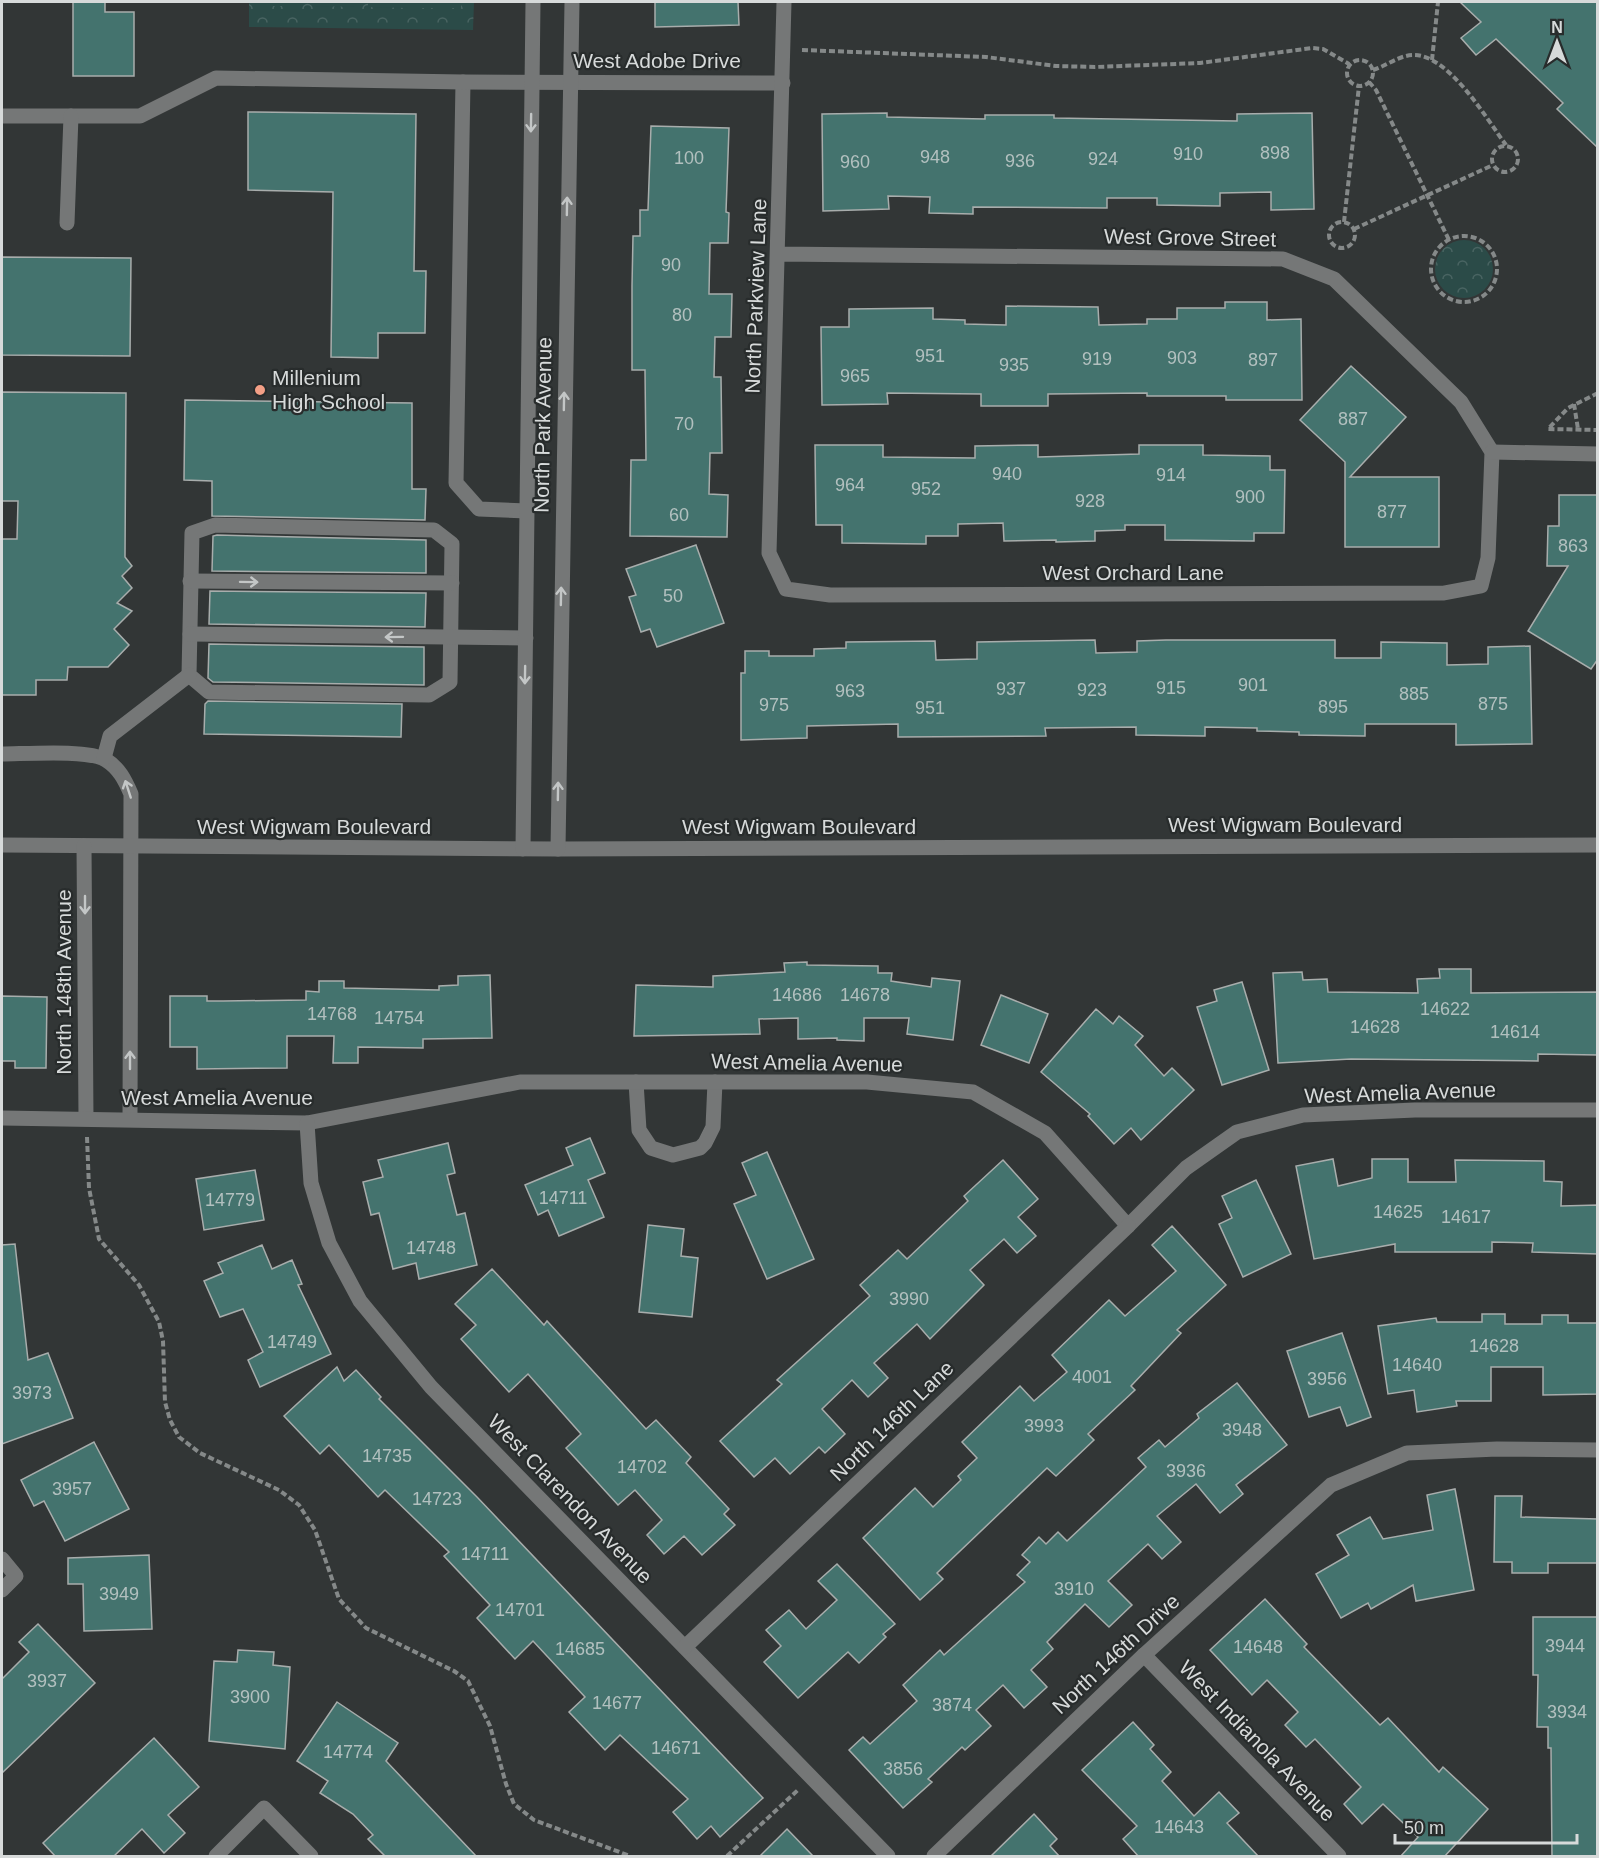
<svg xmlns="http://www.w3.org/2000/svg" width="1599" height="1858" font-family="Arial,sans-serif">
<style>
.park{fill:url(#park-crowns)}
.pitch{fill:#2b4b48}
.building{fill:#44736e;stroke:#a8adac;stroke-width:1.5}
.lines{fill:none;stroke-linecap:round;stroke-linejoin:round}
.path{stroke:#858989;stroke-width:4;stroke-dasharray:6 3;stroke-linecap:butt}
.minor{stroke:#757777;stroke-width:15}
.oneway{stroke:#c3c6c6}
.poi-dot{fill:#f39f86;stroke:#282c2c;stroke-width:2}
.labels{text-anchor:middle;stroke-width:4.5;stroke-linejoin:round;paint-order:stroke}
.number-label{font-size:18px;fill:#b2c0bf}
.street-label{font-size:21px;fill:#d7dada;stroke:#282c2c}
.poi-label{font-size:21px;fill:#d7dada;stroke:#282c2c;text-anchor:start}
</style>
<defs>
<pattern id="park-crowns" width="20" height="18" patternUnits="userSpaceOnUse" patternTransform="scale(1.5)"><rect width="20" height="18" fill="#2b4b48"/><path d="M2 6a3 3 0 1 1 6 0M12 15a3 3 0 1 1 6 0" fill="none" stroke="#496462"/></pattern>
</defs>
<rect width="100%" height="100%" fill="#323636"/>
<!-- park -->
<g class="park">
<polygon points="249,2 474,2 473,30 249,27"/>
<circle cx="1464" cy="269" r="29"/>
</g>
<!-- pitch -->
<g class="pitch">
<rect x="262" y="2" width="40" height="4"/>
<polygon points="315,2 355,2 355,7 315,6"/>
<polygon points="368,2 408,2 408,8 368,7"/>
<rect x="421" y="2" width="40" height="6"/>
</g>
<!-- building -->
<g class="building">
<polygon points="73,2 105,2 105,12 134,12 134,76 73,76"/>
<polygon points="655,2 738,2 739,25 655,27"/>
<polygon points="1460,2 1598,2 1598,148 1557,109 1563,103 1496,39 1476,55 1461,38 1481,22"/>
<polygon points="248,112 416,114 414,271 426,271 425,333 378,333 378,358 331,357 333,192 248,190"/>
<polygon points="887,113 887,117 985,119 985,115 1054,115 1054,118 1237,121 1237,114 1312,113 1314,209 1271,210 1271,192 1220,193 1220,206 1157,205 1157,198 1107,198 1107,208 973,207 973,214 929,213 930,197 888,196 889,209 823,211 822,114"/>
<polygon points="651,126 729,128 726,212 729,213 728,243 710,243 709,294 732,294 731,337 715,337 714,377 721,377 722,453 710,453 709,494 728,495 727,537 630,536 631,460 646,460 645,370 632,370 632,286 633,236 640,236 640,210 648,210"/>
<polygon points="2,257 131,258 130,356 2,355"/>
<polygon points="1225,302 1267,302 1267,320 1301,319 1302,400 1226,400 1226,396 1147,396 1147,393 1048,394 1048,406 981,406 981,394 887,393 888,404 822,405 821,327 849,327 849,309 933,308 933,319 965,320 965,324 1006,325 1006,306 1098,307 1099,325 1147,324 1147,319 1177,319 1177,308 1225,308"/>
<polygon points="1351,366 1406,417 1350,477 1439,477 1439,547 1345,547 1345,462 1300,420"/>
<polygon points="2,392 126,393 125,557 132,566 122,576 132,588 117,603 132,611 114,629 129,645 108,667 68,667 67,680 36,680 36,695 2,695 2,539 17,539 18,501 2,501"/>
<polygon points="185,400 412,403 412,489 426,489 425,520 212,516 212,481 184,480"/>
<polygon points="815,445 883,445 883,457 975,458 975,446 1038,445 1038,457 1139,454 1139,445 1203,445 1203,455 1270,456 1270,470 1285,470 1284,533 1254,533 1254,541 1165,540 1165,525 1125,525 1125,530 1095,531 1095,541 1056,542 1056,540 1004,541 1003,523 958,524 958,536 926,536 926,544 842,543 842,525 816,525"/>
<polygon points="1559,495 1598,495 1598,659 1591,669 1528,631 1568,566 1547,566 1548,526 1559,526"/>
<polygon points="217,535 426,540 426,573 212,571 213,536"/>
<polygon points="696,545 724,623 657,647 650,629 641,632 629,597 636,595 626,569"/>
<polygon points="210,591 426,593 425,627 209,624"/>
<polygon points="1095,640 1096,653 1137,652 1137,641 1166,640 1335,640 1335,658 1381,658 1381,642 1447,643 1447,665 1488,664 1488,647 1530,646 1532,744 1456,745 1456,724 1365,724 1365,736 1299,735 1299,732 1257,731 1257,728 1205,727 1205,736 1136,735 1136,727 1045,728 1046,736 898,737 898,724 807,726 807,738 741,740 741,673 745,673 745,651 769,651 769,656 814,656 814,649 846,648 846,642 935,641 936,660 977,659 977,642"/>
<polygon points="209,644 424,647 424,685 213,682 208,678"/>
<polygon points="208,701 402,704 401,737 204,734 205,704"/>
<polygon points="807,962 807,965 878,966 878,973 892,973 891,981 931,987 932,978 960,981 953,1040 907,1034 909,1018 864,1018 864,1041 837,1040 837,1038 798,1039 798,1018 759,1019 760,1034 634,1036 636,985 713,987 713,976 785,972 784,963"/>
<polygon points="1439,969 1471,969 1471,993 1598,992 1598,1055 1538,1054 1538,1061 1351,1059 1278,1063 1273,973 1302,972 1303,980 1327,979 1328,992 1418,993 1417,979 1440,978"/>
<polygon points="490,975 492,1038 423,1039 423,1048 358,1047 358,1063 333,1063 334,1036 287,1036 287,1068 197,1069 197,1047 170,1047 170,996 207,996 207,1001 223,1001 306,1000 306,991 319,992 319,981 344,981 344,988 439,990 439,986 458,985 458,976"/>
<polygon points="1242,982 1269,1070 1222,1085 1197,1007 1217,1001 1214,990"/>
<polygon points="1001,995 1048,1014 1029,1063 981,1045"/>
<polygon points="2,996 47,997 46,1068 15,1068 15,1061 2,1061"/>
<polygon points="1096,1009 1113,1024 1119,1016 1143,1036 1135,1045 1164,1076 1172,1068 1194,1090 1141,1140 1131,1128 1114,1144 1088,1116 1090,1114 1041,1072"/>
<polygon points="590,1138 605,1173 588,1180 604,1217 559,1236 548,1210 538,1215 525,1185 573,1165 566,1148"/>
<polygon points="448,1143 455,1173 447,1175 457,1215 465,1213 477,1265 419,1279 416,1263 393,1269 379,1213 371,1215 363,1182 383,1177 378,1160"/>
<polygon points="767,1152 814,1259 767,1279 734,1204 756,1195 742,1163"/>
<polygon points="1333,1159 1338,1186 1372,1178 1372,1159 1408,1159 1408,1182 1456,1182 1455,1160 1544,1161 1544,1181 1562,1182 1561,1206 1598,1205 1598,1254 1532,1252 1533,1243 1492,1242 1492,1252 1395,1252 1395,1244 1314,1259 1296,1166"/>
<polygon points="1003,1160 1038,1199 1018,1217 1036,1236 1017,1253 1004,1239 970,1270 984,1285 930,1339 917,1324 874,1363 888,1378 868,1397 852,1380 822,1409 845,1434 825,1453 819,1447 790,1474 775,1458 754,1477 720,1441 782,1384 777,1380 870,1296 860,1285 898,1250 907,1259 968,1201 964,1196"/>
<polygon points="255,1170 264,1220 204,1230 196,1179"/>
<polygon points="1256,1180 1291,1254 1243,1277 1219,1224 1232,1218 1222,1196"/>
<polygon points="648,1225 684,1229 681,1256 698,1258 692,1317 639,1312"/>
<polygon points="1172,1226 1226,1285 1177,1330 1181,1333 1131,1386 1135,1390 1088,1434 1094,1440 1056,1476 1047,1468 937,1573 943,1579 920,1600 863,1538 915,1488 933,1507 961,1480 958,1476 977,1458 962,1442 1020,1386 1034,1401 1067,1372 1052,1355 1109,1300 1125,1316 1176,1271 1152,1245"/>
<polygon points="15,1244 28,1360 48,1353 73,1418 2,1444 2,1245"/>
<polygon points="262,1245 272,1269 292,1260 302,1284 298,1285 331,1354 260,1387 248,1360 263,1352 243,1309 220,1317 204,1281 223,1273 218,1263"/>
<polygon points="492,1269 544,1325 547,1321 646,1429 656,1420 691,1457 686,1463 729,1509 724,1514 735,1525 702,1555 684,1536 664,1554 647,1535 662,1520 635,1490 618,1505 566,1448 581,1434 528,1374 509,1392 461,1339 476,1325 455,1304"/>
<polygon points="1482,1314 1505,1314 1505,1324 1542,1324 1542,1315 1568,1315 1568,1323 1598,1323 1598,1394 1543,1395 1543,1367 1491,1367 1491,1401 1456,1401 1457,1406 1417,1412 1414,1390 1388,1394 1378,1326 1436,1318 1437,1322 1482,1322"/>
<polygon points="1342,1333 1371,1417 1347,1426 1340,1407 1309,1417 1287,1351"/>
<polygon points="337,1367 344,1381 356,1370 381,1397 379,1399 477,1497 763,1798 720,1837 711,1826 697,1839 673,1812 688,1799 620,1735 605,1750 569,1712 585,1697 533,1641 515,1659 477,1618 490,1605 444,1556 449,1552 385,1490 378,1497 329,1445 320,1454 284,1416"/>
<polygon points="1237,1383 1287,1445 1236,1485 1243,1494 1220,1513 1196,1484 1157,1516 1181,1542 1162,1559 1148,1544 1108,1581 1132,1605 1109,1627 1085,1604 1047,1642 1053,1649 1031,1670 1047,1687 1024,1708 1003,1685 976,1710 991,1726 965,1750 962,1747 928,1779 932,1782 903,1808 849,1750 863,1737 870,1744 917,1701 903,1685 940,1650 944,1655 1025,1582 1017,1575 1030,1562 1022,1555 1039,1537 1046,1544 1058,1532 1067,1541 1146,1467 1138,1458 1159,1440 1165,1447 1199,1418 1197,1414"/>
<polygon points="94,1442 129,1509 65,1541 44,1501 34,1506 21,1480"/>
<polygon points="1455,1489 1474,1590 1416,1601 1413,1585 1371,1609 1368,1603 1341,1618 1316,1574 1349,1555 1337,1535 1370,1517 1383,1539 1433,1530 1427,1495"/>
<polygon points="1495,1496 1522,1496 1521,1517 1598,1519 1598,1563 1548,1563 1548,1573 1512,1573 1512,1562 1494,1562"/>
<polygon points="149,1555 152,1629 84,1631 83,1584 68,1584 68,1558"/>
<polygon points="837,1564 895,1624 883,1634 886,1637 859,1663 848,1652 798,1698 764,1662 781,1646 766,1630 789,1610 806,1629 837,1600 818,1581"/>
<polygon points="1265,1599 1307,1644 1304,1647 1380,1725 1388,1718 1439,1772 1443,1767 1488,1809 1444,1857 1400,1857 1418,1837 1383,1804 1362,1824 1344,1804 1361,1787 1315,1739 1306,1747 1285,1725 1298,1712 1267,1680 1252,1695 1210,1650"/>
<polygon points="1533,1617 1598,1617 1598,1857 1552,1857 1551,1748 1548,1748 1548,1727 1537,1727 1538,1675 1533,1675"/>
<polygon points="38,1624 95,1683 2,1773 2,1679 29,1652 19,1642"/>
<polygon points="238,1650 274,1652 273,1665 290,1667 285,1749 209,1741 214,1661 237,1662"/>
<polygon points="337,1702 398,1743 386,1761 477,1857 386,1857 368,1839 373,1835 353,1814 320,1793 328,1781 297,1761"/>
<polygon points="1133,1722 1154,1745 1150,1749 1171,1772 1162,1781 1194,1816 1219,1792 1239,1813 1227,1823 1259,1857 1139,1857 1123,1839 1137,1826 1082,1770"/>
<polygon points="154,1738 199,1787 168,1815 185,1833 164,1853 142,1829 113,1857 56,1857 43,1843"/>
<polygon points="1034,1814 1057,1839 1050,1846 1060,1857 990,1857"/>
<polygon points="787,1829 814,1857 759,1857"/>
</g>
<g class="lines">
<!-- path -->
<g class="path">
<polyline points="802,50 986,57 1056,66 1095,67 1200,63 1312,48 1323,49 1349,64"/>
<circle cx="1360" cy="73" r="13"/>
<polyline points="1432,60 1438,2"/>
<path d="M 1373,70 C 1386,66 1398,56 1412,55 C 1448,53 1486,118 1506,145"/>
<polyline points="1369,82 1376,90 1449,240"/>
<circle cx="1505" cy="159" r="13"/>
<polyline points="1344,222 1359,86"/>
<circle cx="1342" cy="235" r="13"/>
<polyline points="1354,229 1493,165"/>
<circle cx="1464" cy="269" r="33"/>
<polyline points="1598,393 1568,408 1548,429 1598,430"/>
<polyline points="1574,404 1578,429"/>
<polyline points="87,1137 89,1188 99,1239 139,1285 159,1322 163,1341 165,1402 170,1420 179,1437 200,1453 279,1490 299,1505 315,1530 339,1599 366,1628 454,1671 468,1681 490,1726 506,1784 514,1804 534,1820 630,1856"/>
<polyline points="727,1856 799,1789"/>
</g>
<!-- minor -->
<g class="minor">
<polyline points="463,82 456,483 479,509 527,511"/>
<polyline points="2,116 140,116 216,78 463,82 783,83"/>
<polyline points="67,223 71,116"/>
<polyline points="778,254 1283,259 1334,279 1461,402 1492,452 1488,558 1481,586 1444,593 830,595 786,589 769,553 784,2"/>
<polyline points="1492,452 1598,454"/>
<polygon points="215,525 434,530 452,544 450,682 429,695 209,692 189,675 192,533"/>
<polyline points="190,581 452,583"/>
<polyline points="190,634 526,638"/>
<path d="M 2,754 C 24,754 88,749 106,760 C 119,768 125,780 131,794 L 130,1118"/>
<polyline points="104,758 110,736 189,675"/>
<polyline points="2,845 558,849 1598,845"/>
<polyline points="84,846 86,1118"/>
<polyline points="523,849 533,2"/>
<polyline points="558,849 572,2"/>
<polyline points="636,1082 639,1130 651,1148 673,1155 700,1148 705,1143 713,1127 715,1082"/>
<polyline points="2,1118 307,1123 520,1082 867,1082 973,1092 1045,1133 1128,1226 1186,1168 1237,1132 1303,1115 1415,1110 1598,1110"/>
<polyline points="307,1123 311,1183 329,1243 360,1301 431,1387 888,1856"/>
<polyline points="2,1559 16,1576 2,1590"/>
<polyline points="685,1647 1128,1226"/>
<polyline points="1144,1655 1339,1856"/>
<polyline points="216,1856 264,1808 311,1856"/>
<polyline points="934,1856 1144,1655 1331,1485 1407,1453 1497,1449 1598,1450"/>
</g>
</g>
<!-- one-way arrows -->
<defs><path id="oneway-shaft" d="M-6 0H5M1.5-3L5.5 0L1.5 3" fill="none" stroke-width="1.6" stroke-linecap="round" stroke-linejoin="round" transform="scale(1.5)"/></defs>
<g class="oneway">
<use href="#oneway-shaft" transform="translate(531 123) rotate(91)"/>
<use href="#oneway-shaft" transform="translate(567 206) rotate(-89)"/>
<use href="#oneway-shaft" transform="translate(564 401) rotate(-89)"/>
<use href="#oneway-shaft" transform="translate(249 582) rotate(1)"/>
<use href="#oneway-shaft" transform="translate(561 596) rotate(-89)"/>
<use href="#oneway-shaft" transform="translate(394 637) rotate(179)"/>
<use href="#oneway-shaft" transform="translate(525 675) rotate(91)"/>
<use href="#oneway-shaft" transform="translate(128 789) rotate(-108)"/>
<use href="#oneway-shaft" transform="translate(558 791) rotate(-89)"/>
<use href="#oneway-shaft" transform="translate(85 905) rotate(90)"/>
<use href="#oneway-shaft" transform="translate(130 1060) rotate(-90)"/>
</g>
<!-- markers -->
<circle class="poi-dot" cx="260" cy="390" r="6"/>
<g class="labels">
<!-- number labels -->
<g class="number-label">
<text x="1275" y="159">898</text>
<text x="1188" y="160">910</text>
<text x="935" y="163">948</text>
<text x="689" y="164">100</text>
<text x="1103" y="165">924</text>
<text x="1020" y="167">936</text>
<text x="855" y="168">960</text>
<text x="671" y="271">90</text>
<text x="682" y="321">80</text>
<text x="930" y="362">951</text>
<text x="1182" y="364">903</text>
<text x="1097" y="365">919</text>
<text x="1263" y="366">897</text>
<text x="1014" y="371">935</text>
<text x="855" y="382">965</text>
<text x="1353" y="425">887</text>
<text x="684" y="430">70</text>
<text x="1007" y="480">940</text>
<text x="1171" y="481">914</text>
<text x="850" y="491">964</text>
<text x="926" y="495">952</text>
<text x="1250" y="503">900</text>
<text x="1090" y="507">928</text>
<text x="1392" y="518">877</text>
<text x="679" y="521">60</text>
<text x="1573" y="552">863</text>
<text x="673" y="602">50</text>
<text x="1253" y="691">901</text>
<text x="1171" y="694">915</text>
<text x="1011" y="695">937</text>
<text x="1092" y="696">923</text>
<text x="850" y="697">963</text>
<text x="1414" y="700">885</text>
<text x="1493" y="710">875</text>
<text x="774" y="711">975</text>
<text x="1333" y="713">895</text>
<text x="930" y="714">951</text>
<text x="797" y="1001">14686</text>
<text x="865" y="1001">14678</text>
<text x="1445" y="1015">14622</text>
<text x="332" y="1020">14768</text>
<text x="399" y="1024">14754</text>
<text x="1375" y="1033">14628</text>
<text x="1515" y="1038">14614</text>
<text x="563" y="1204">14711</text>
<text x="230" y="1206">14779</text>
<text x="1398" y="1218">14625</text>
<text x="1466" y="1223">14617</text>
<text x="431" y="1254">14748</text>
<text x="909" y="1305">3990</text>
<text x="292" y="1348">14749</text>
<text x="1494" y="1352">14628</text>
<text x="1417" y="1371">14640</text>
<text x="1092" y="1383">4001</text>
<text x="1327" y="1385">3956</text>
<text x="32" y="1399">3973</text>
<text x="1044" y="1432">3993</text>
<text x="1242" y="1436">3948</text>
<text x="387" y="1462">14735</text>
<text x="642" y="1473">14702</text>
<text x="1186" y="1477">3936</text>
<text x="72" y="1495">3957</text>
<text x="437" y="1505">14723</text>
<text x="485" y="1560">14711</text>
<text x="1074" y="1595">3910</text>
<text x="119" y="1600">3949</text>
<text x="520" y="1616">14701</text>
<text x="1565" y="1652">3944</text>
<text x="1258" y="1653">14648</text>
<text x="580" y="1655">14685</text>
<text x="47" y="1687">3937</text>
<text x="250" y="1703">3900</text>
<text x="617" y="1709">14677</text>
<text x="952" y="1711">3874</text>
<text x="1567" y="1718">3934</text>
<text x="676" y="1754">14671</text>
<text x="348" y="1758">14774</text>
<text x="903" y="1775">3856</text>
<text x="1179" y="1833">14643</text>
</g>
<!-- street labels -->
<g class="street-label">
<text x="657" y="68">West Adobe Drive</text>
<text transform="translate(1190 238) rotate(1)" y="7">West Grove Street</text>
<text transform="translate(756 296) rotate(-88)" y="7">North Parkview Lane</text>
<text transform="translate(543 425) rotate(-89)" y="7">North Park Avenue</text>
<text x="1133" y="580">West Orchard Lane</text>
<text x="1285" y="832">West Wigwam Boulevard</text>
<text x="314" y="834">West Wigwam Boulevard</text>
<text x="799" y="834">West Wigwam Boulevard</text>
<text transform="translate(64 982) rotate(-90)" y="7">North 148th Avenue</text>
<text transform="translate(807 1063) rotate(1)" y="7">West Amelia Avenue</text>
<text transform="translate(1400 1093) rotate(-2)" y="7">West Amelia Avenue</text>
<text x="217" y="1105">West Amelia Avenue</text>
<text transform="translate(892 1421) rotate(-44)" y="7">North 146th Lane</text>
<text transform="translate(570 1499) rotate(46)" y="7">West Clarendon Avenue</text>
<text transform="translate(1116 1654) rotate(-43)" y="7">North 146th Drive</text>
<text transform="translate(1257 1741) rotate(46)" y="7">West Indianola Avenue</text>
</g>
<!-- poi labels -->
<g class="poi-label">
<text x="272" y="385">Millenium<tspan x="272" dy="24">High School</tspan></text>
</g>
</g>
<!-- border -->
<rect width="1599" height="1858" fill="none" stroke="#d7dada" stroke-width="6"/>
<!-- north arrow -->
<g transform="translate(1557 42)" stroke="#282c2c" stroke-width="4.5" paint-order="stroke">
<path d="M0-4.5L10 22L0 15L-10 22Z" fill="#d7dada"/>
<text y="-9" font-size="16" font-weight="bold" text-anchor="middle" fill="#d7dada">N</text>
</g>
<!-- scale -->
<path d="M1395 1834v9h182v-9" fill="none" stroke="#d7dada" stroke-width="3"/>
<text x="1404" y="1834" font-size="18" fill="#d7dada" stroke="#282c2c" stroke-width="4.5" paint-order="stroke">50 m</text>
</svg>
